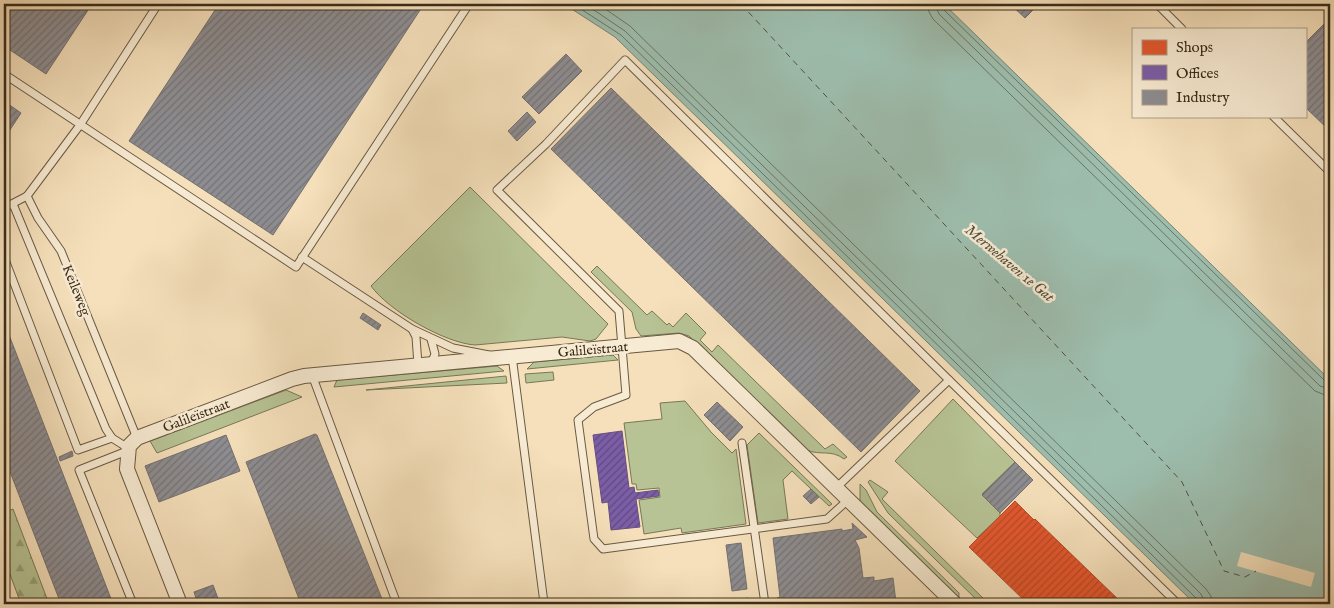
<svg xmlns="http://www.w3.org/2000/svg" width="1334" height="608" font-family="'IM FELL English',serif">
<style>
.grass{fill:#b7c394;stroke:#787857}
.forest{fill:url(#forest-firs);stroke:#787857}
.water{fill:#9dbdad;stroke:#758372}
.pier{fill:#f5e0bb}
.shops{fill:url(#shops-hatch);stroke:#b14a28}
.offices{fill:url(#offices-hatch);stroke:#684f7d}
.industry{fill:url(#industry-hatch);stroke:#74706e}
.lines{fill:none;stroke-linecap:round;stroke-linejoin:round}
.shore{stroke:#6c7464;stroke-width:1}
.ferry{stroke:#53503f;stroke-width:1;stroke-dasharray:6 5;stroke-linecap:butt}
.service-casing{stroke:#695942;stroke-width:9}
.minor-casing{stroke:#695942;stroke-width:16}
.service{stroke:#f8ebd3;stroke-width:7}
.minor{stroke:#f8ebd3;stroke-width:14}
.labels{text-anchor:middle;stroke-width:5;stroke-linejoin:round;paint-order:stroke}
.street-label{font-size:14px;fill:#3a2c1a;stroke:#f8ebd3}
.water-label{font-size:15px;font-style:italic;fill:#53503f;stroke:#f8ebd3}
</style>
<defs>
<pattern id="forest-firs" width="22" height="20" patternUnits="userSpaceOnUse" patternTransform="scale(1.25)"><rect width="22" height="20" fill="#b7c394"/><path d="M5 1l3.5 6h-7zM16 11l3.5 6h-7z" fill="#969f78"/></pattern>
<pattern id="shops-hatch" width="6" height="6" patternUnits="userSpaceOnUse" patternTransform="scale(1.25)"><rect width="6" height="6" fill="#e4572e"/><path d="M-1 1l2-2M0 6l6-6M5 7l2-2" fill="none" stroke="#ba4826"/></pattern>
<pattern id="offices-hatch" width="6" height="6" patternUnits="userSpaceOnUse" patternTransform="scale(1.25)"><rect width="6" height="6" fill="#7b5ea7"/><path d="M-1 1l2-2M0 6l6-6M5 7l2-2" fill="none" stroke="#604a7f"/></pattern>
<pattern id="industry-hatch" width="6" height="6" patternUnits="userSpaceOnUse" patternTransform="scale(1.25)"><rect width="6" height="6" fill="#8d8d92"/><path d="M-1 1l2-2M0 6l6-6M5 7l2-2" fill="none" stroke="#747376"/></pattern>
</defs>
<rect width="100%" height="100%" fill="#f5e0bb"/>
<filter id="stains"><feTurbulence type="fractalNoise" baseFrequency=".004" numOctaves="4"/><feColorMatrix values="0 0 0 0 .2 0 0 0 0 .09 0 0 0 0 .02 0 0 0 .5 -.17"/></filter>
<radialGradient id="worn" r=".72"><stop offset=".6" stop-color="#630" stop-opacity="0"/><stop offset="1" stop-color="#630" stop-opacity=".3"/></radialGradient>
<!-- grass -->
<g class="grass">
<path d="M 470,187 L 608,324 L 596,339 L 590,341 L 562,337 L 475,345 C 445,343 389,311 371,286 Z"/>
<path d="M 597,266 L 647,315 L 652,311 L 667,325 L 669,323 L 673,327 L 686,313 L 706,333 L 700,340 L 712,352 L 718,345 L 825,449 L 833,444 L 847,457 L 844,459 C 831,449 820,456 807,450 L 689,336 L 679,333 L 641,336 L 636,329 L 632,312 L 591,272 Z"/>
<polygon points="613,355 618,360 527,369 534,362"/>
<polygon points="497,366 504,371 334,387 337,380"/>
<polygon points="553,372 554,380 526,383 525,374"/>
<polygon points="506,376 507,383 366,390"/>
<polygon points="286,390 302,397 157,453 150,441"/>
<polygon points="953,399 1015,462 982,494 1000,513 1000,516 977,538 895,461"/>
<polygon points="685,401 711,432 732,453 736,449 746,524 682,533 681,528 644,534 639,500 660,497 659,488 637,490 636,484 632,484 624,423 662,419 660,403"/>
<polygon points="759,433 832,504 829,506 792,471 783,480 788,519 758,523 747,445"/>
<polygon points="870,480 888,492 882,499 989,604 981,604 888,513 868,482"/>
<polygon points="860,484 866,490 877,512 959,593 959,598 860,502"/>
</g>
<!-- forest -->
<polygon class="forest" points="13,509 49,604 21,604 4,558 4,513"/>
<!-- water -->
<polygon class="water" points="564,4 944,4 1330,380 1330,604 1195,604 615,37"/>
<!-- pier -->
<polygon class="pier" points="1241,552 1315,573 1311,587 1237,566"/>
<!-- shops -->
<polygon class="shops" points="1015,501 1034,520 1035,519 1123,604 1028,604 969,547"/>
<!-- offices -->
<polygon class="offices" points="622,431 629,488 634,487 635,493 658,490 659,496 636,499 640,527 611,530 608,502 602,503 593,435"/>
<!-- industry -->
<g class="industry">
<polygon points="4,4 92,4 46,74 4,46"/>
<polygon points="219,4 424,4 273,235 129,141"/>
<polygon points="1010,4 1039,4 1025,18"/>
<polygon points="1327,21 1330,24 1330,131 1305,107 1305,43"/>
<polygon points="566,54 582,71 539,114 522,97"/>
<polygon points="611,88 920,391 861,452 551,149"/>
<polygon points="4,101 21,113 4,139"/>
<polygon points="527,112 536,122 517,141 508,131"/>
<polygon points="363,313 381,325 378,330 360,318"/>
<polygon points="4,322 61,469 113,604 61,604 4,456"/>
<polygon points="717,402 743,427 730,441 704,415"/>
<polygon points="315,434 317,435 384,604 301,604 246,462"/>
<polygon points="226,435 240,471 159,502 145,466"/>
<polygon points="72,451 73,456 60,461 59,457"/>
<polygon points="1015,462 1033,480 1000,513 982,495"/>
<polygon points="811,489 819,497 811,504 803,496"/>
<polygon points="852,523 867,537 855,540 859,548 863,578 874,577 874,581 893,578 896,602 778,604 777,598 780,597 773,538 842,529 842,531 853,529"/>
<polygon points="741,543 747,589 732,591 726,545"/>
<polygon points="213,585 220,604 198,604 194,592"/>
<polygon points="748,598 749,604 732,604 732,601"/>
</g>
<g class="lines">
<!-- shore -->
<g class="shore">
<polyline points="573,4 621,35 1197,599 1198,604"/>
<polyline points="585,4 625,31 1201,594 1205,604"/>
<polyline points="598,4 630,26 1206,589 1211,596 1212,604"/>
<polyline points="927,4 929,12 933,19 1315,391 1330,397"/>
<polyline points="935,4 939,14 1320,386 1330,389"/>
<polyline points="941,4 943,9 1325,381 1330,383"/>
</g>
<!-- ferry -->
<polyline class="ferry" points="741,4 1182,482 1224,571 1245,577 1256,571"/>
<defs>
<g id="service">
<polyline points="1157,4 1182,29"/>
<polyline points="4,74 296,267 469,4"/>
<polyline points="1273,116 1330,172"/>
<polyline points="27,196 38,218 61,251 137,438"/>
<polyline points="13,204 106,429 112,438 128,448"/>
<polyline points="4,208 27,196 80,125 158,4"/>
<polyline points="4,257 78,450 112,438"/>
<polyline points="302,257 412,329"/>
<polyline points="431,339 435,354 431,364"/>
<polyline points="512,356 544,603 540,604"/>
<polyline points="418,365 416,337 412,329 453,348 489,355"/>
<polyline points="312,375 397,604"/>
<polyline points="949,380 1178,604"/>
<polyline points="742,443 765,604"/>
<polyline points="127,451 79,470 133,604"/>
<polyline points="836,488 949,380 625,60 546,144 497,190 619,311 626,395 594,407 578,420 594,539 603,549 827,519 848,500"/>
<polyline points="4,595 7,604"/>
</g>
<polyline id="minor" points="180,604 127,469 129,446 137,438 292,379 304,376 679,341 693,348 955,604"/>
</defs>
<!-- service casing -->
<use href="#service" class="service-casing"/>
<!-- minor casing -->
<use href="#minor" class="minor-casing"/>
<!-- service -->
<use href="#service" class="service"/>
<!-- minor -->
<use href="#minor" class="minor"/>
</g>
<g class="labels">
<!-- street labels -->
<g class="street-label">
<text transform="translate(77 290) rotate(68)" y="5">Keileweg</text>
<text transform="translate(593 349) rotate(-5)" y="5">Galileïstraat</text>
<text transform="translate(196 415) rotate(-21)" y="5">Galileïstraat</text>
</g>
<!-- water labels -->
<g class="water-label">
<text transform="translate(1010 263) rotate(40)" y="5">Merwehaven 1e Gat</text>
</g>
</g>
<!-- margin -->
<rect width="1334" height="608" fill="none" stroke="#f5e0bb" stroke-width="20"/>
<rect x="5" y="5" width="1324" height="598" fill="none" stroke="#3a2c1a" stroke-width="2.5"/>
<rect x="10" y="10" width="1314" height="588" fill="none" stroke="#3a2c1a"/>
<!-- legend -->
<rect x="1132" y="28" width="175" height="90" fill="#f8ebd3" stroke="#ac9f89"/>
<rect x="1142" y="40" width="25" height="15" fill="#e4572e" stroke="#ac9f89"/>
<text x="1176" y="52" font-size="15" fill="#3a2c1a">Shops</text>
<rect x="1142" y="65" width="25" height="15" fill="#7b5ea7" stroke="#ac9f89"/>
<text x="1176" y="78" font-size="15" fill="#3a2c1a">Offices</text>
<rect x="1142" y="90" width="25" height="15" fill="#8d8d92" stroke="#ac9f89"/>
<text x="1176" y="102" font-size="15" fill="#3a2c1a">Industry</text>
<rect width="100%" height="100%" filter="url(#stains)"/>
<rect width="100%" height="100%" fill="url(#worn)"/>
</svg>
